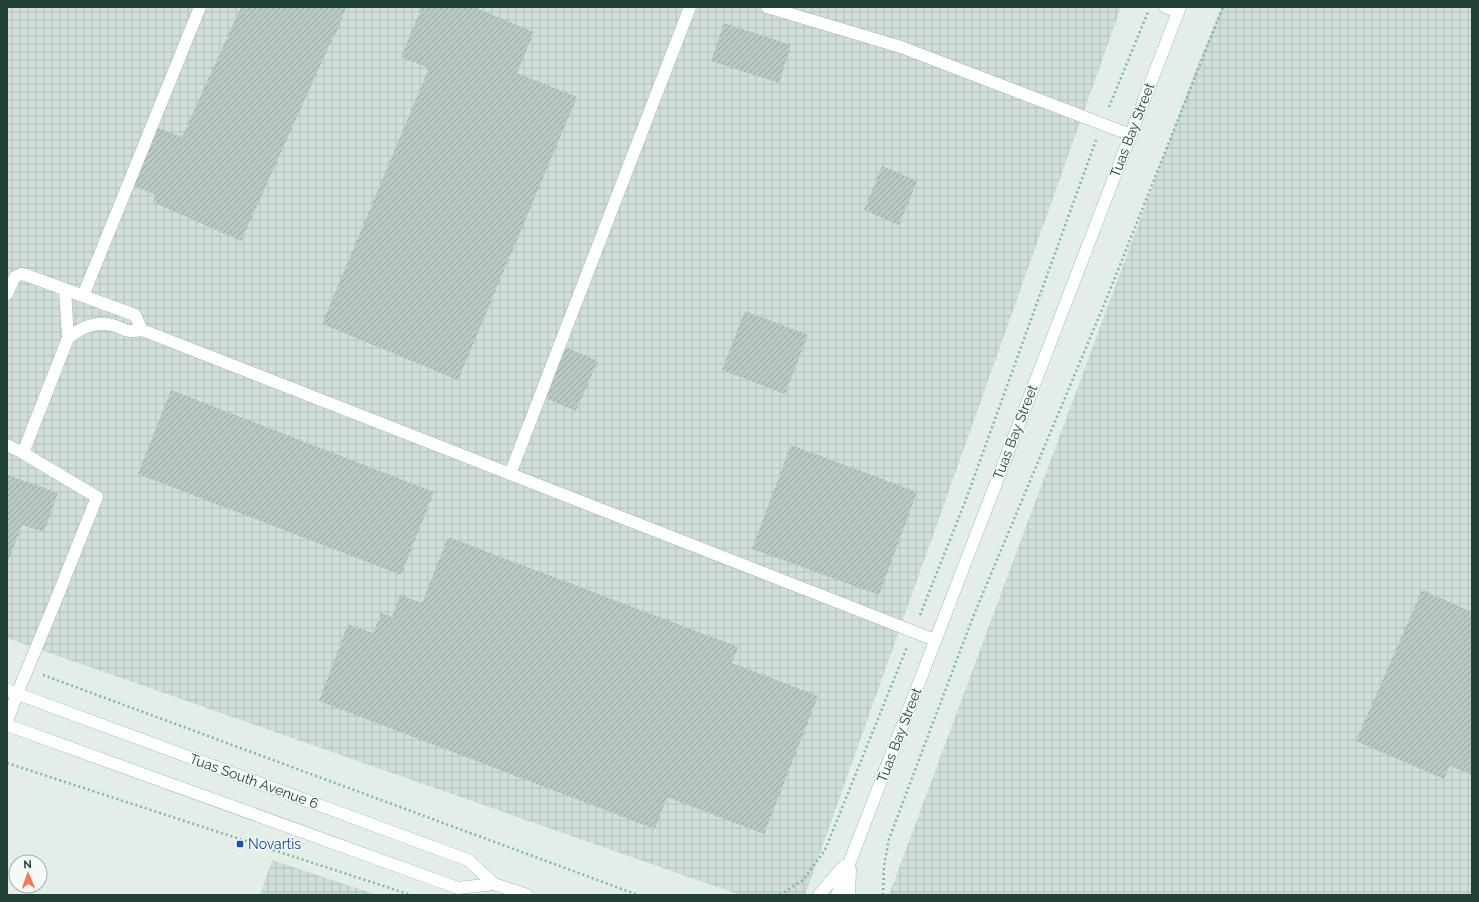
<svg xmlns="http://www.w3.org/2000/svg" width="1479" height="902" font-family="Raleway,sans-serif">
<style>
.industrial{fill:url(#industrial-grid)}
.building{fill:url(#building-hatch)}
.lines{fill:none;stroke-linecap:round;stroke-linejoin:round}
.minor-casing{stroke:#a6b7b0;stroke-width:13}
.path{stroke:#83b4a1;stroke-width:2.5;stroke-dasharray:2 3;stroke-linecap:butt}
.minor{stroke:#fff;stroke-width:12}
.transit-dot{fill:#1a4fb4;stroke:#f5faf7;stroke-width:1.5}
.labels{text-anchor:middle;stroke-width:3;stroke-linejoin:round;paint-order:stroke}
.street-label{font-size:14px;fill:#224137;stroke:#f5faf7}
.transit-label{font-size:14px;fill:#164399;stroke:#f5faf7;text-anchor:start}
</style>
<defs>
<pattern id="industrial-grid" width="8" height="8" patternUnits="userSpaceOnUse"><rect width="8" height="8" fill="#d2ded8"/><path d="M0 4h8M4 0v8" fill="none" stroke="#b4c0ba"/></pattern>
<pattern id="building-hatch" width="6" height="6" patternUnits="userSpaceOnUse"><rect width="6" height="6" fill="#b9c9c2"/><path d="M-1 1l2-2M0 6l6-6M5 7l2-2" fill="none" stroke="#96a59e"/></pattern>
</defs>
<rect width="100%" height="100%" fill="#e4eee9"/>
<!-- industrial -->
<g class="industrial">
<polygon points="7,7 1121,7 805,895 740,895 7,638"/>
<polygon points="1222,7 1472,7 1472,895 889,895 1198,64"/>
<polygon points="272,860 377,895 260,895"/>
</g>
<!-- building -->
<g class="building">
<polygon points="241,7 346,7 335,37 333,37 241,241 153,202 156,195 131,185 155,127 182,137"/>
<polygon points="422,7 474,7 534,32 517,73 577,97 458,380 322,324 429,68 401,57"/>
<polygon points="724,23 791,45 779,83 711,61"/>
<polygon points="882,166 917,181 899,225 864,210"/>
<polygon points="745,311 808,335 785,394 722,370"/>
<polygon points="562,346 598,361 576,411 541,396"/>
<polygon points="171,390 434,492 401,575 138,474"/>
<polygon points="791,445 917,492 879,595 752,549"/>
<polygon points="7,475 58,493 44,532 22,525 7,564"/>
<polygon points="448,537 738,647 732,663 818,696 764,834 667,797 655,829 319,701 348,624 373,633 381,613 392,617 400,595 422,603"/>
<polygon points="1422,590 1472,612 1472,775 1450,766 1444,779 1356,741"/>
</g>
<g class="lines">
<defs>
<g id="minor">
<polyline points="767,7 901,47 1131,135"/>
<polyline points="1165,7 1178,12"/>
<polyline points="7,294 15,277 21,274 26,275 135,315 142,330"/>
<polyline points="83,296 200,7"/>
<path d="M 68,338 C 81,328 94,321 112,325 C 126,329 125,333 142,330 L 935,640"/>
<polyline points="7,445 23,453 97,497 54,605 17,694 7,722"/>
<polyline points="23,453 68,338 65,289"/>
<polyline points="510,474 690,7"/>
<polyline points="7,690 468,860 494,884"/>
<polyline points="7,725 458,888 494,884 527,895"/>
<polyline points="819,895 844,866"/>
<polyline points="837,895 1180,7"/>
<polyline points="849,895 850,869"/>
</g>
</defs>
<!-- minor casing -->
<use href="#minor" class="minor-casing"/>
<!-- path -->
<g class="path">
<polyline points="1109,107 1148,12"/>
<polyline points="920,615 965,502 1096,140"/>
<polyline points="43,675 638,895"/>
<polyline points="7,763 411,895"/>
<polyline points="780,895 803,880 825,850 907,647"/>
<polyline points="883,895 884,866 889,839 973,617 1106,300 1223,7"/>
</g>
<!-- minor -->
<use href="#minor" class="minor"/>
</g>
<!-- markers -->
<rect class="transit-dot" x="236" y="840" width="8" height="8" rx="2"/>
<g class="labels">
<!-- street labels -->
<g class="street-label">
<text transform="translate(1132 130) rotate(-69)" y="5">Tuas Bay Street</text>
<text transform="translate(1015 432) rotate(-69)" y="5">Tuas Bay Street</text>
<text transform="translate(899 735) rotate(-69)" y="5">Tuas Bay Street</text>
<text transform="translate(254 781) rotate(20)" y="5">Tuas South Avenue 6</text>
</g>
<!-- transit labels -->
<g class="transit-label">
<text x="248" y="849">Novartis</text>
</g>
</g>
<!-- border -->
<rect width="1479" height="902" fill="none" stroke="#224137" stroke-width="16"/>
<!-- north arrow -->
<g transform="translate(28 874) rotate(358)"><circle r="19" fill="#f5faf7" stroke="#a1b0aa"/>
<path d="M0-3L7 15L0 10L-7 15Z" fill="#f97657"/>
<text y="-6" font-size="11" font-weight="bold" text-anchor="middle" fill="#224137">N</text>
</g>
</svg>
